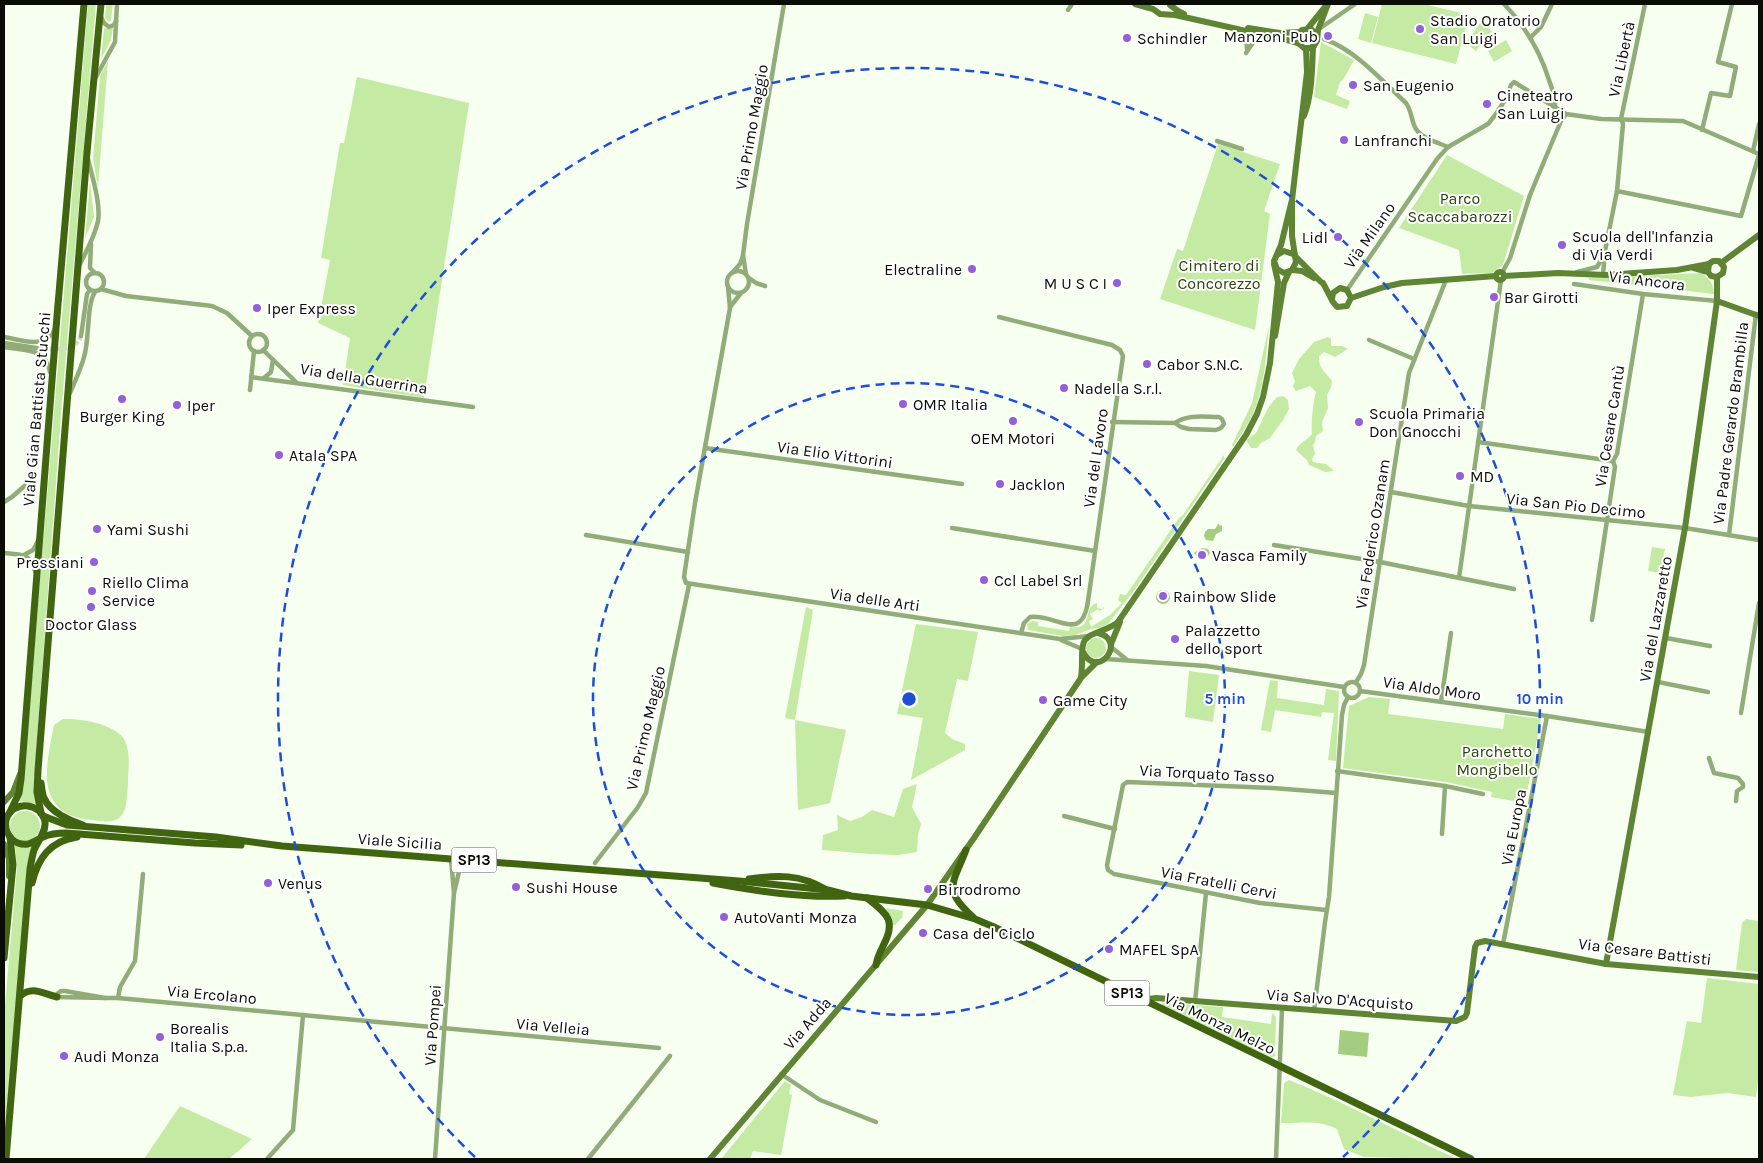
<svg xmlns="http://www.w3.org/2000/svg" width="1763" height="1163" font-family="Karla,sans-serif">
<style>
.green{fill:#c5eaa3}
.water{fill:#a5cd80}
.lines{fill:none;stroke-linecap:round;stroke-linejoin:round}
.street-tunnel{stroke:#d3dbce;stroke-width:4.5;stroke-dasharray:4.5 2;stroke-linecap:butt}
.street{stroke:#91ac79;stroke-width:4.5}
.secondary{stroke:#5e8434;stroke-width:6}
.primary{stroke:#40640f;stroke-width:7}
.ring{fill:none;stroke:#1d4ed8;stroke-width:2.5;stroke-dasharray:9 6}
.poi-dot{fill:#9360d9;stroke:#fff;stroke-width:2}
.labels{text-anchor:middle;stroke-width:4;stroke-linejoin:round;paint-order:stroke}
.shield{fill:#fff;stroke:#535651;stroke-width:1}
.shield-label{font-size:15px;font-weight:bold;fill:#090d06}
.poi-label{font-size:16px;fill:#090d06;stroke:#fff;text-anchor:start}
.street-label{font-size:16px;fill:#090d06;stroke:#fff}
.park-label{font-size:16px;fill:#2b440c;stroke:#fff}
.centre{fill:#1d4ed8;stroke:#fff;stroke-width:2.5}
.ring-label{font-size:15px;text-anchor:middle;font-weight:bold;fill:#1d4ed8;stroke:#fff;stroke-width:4;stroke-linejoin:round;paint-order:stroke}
</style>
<rect width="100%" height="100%" fill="#f7fff1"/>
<!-- green -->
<g class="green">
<polygon points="88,4 96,4 62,402 35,766 34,795 36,804 19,801 22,793 25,761"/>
<polygon points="106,4 113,4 111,20 109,22 105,18"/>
<polygon points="1382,4 1424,4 1469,15 1456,64 1372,43"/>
<polygon points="1365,13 1378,17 1371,43 1358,39"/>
<polygon points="1480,23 1492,31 1476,51 1466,43"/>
<polygon points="104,28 108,29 113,28 111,40 101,59"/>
<polygon points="1506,40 1512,51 1494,62 1488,51"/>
<polygon points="1321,42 1354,60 1343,80 1340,82 1336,95 1350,101 1347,109 1314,97"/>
<polygon points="108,61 98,187 93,159 100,76"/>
<polygon points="357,77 469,103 424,398 343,385 350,338 318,323 330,260 321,258 340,143 344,143"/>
<polygon points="1218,144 1280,164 1264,211 1270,214 1255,330 1160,299 1177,249 1183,251"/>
<polygon points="1447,155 1524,196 1503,265 1492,273 1462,274 1459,250 1399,228"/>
<polygon points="90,182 94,217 85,238"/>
<path d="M 1702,273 C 1709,279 1714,284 1714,294 L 1589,280 L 1589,278 Z"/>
<path d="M 1269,326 C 1266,356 1265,386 1253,414 C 1248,425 1240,436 1233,447 L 1232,445 L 1252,403 Z"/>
<path d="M 1328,337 L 1331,339 L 1331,346 L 1342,346 L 1348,349 L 1335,357 L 1324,352 L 1319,356 C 1318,368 1325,372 1332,381 L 1331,387 L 1327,395 L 1328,408 L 1322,422 L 1323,431 L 1316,436 L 1315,442 L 1313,445 L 1315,454 L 1312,459 L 1313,462 L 1326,464 L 1334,471 L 1325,472 L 1309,465 L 1307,460 L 1296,450 C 1298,444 1307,440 1312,434 C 1311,425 1313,401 1316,392 L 1310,386 L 1296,391 L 1293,386 L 1295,381 L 1292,373 L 1299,359 L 1314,342 Z"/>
<polygon points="1283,396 1288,400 1289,409 1283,420 1270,438 1261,443 1257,448 1251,448 1246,440 1256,433 1268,408 1277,397"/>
<path d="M 1224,455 L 1224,459 L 1133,592 L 1108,624 L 1099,628 L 1091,629 L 1075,635 L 1063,636 L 1028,630 L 1027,624 L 1032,621 L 1038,622 L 1038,626 L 1069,631 L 1070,627 C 1096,630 1081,607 1097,603 L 1097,608 L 1103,609 L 1104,606 L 1104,609 L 1099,611 L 1098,609 L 1090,614 L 1093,619 L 1089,621 L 1091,627 L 1110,615 L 1122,603 L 1118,600 L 1120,594 L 1126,595 L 1179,518 L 1183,515 Z"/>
<polygon points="1652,547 1665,549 1660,573 1648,571"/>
<polygon points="806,607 813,610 795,720 846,730 830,803 798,810 795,720 785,718"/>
<polygon points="916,624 978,632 968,681 957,679 945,733 952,739 965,744 965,750 911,780 923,718 897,714"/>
<circle cx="1096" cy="648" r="10"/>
<polygon points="1189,671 1219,675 1213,722 1185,717"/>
<polygon points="1270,680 1278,681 1277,698 1324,705 1326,689 1339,691 1336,761 1328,760 1334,713 1322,712 1321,717 1275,710 1271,732 1261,730"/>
<polygon points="1369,697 1390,699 1388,714 1503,729 1505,714 1541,719 1525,803 1491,797 1492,792 1446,782 1343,768 1349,706"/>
<path d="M 63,719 C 80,718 117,724 125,741 C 131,754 128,769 128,783 C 127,793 128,808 121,816 C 114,824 102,821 92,820 C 33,815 46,766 54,725 Z"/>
<polygon points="917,784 912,807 921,824 918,835 917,852 898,855 870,854 822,850 823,835 838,830 837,815 850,821 862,817 872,810 894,817 903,789"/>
<circle cx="25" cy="826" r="15"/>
<polygon points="15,845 24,848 32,847 27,867 4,1148 4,1017 17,868"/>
<polygon points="886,908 903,911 902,918 895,925 892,925"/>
<polygon points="1746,919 1759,921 1759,972 1736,970 1742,923"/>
<polygon points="1707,978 1759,984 1759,1074 1756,1097 1727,1093 1691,1097 1673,1095 1687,1021 1701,1023"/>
<polygon points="1162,1003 1223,1007 1222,1017 1271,1024 1272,1013 1276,1017 1275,1056 1270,1058 1161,1007"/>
<path d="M 1289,1080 C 1347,1103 1401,1134 1457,1159 L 1364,1157 L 1344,1149 L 1337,1129 C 1316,1119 1303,1124 1281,1123 L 1284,1083 Z"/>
<polygon points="785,1081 791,1085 789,1094 792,1095 781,1155 753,1151 750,1159 721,1159"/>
<polygon points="180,1106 252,1139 229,1159 144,1159"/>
</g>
<!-- water -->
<g class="water">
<polygon points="1218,524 1222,526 1222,531 1216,534 1213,541 1206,540 1204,536 1205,532 1208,529 1215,529"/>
<polygon points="1202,548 1208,549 1210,553 1206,559 1201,561 1194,553"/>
<circle cx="1163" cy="597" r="7"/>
<polygon points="1340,1030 1369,1033 1367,1057 1338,1054"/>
</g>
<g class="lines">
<!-- street-tunnel -->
<path class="street-tunnel" d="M 43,349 C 56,349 76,351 81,336"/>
<!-- street -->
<g class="street">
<path d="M 1504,4 C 1525,26 1540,51 1549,80 C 1552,89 1556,97 1555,106"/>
<polyline points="1068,10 1072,4"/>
<polyline points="101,17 104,23 109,27 114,25 116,21"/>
<polyline points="1319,29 1355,4"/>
<polyline points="1246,32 1247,49"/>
<polyline points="1530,38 1541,27 1552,4"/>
<path d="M 1324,39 C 1356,50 1382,81 1406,103 C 1412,111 1411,121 1416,129 C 1421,138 1439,143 1448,147"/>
<polyline points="1246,53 1254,41 1267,37"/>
<polyline points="96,77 115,42 117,4"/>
<polyline points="1702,130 1711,93 1730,96 1736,67 1718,62 1732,4"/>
<polyline points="1217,141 1242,149"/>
<polyline points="1753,151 1759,124"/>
<polyline points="1617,191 1741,216 1759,155"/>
<polyline points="91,244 90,268 95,273"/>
<path d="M 80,264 C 87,250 95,236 98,221 C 101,204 92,176 88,159"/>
<circle cx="738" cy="282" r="11"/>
<polyline points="733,272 740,264 743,256"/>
<polyline points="1577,272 1597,267 1603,257"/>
<circle cx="95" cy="282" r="9"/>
<polyline points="1502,273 1510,258 1530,195 1561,121 1566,114"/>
<polyline points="746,274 743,255 747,224 784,4"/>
<polyline points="1603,275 1605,251 1617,191 1623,124 1621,119 1645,4"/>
<polyline points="749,278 756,283 765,286"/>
<polyline points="1574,284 1643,294 1717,301"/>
<polyline points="728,287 730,308 695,503 684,577 686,583 1060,639 1089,636"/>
<polyline points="101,289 126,296 212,306 227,313 252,336"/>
<polyline points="1347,290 1437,159 1448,147 1488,124 1496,114 1505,100 1511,85 1514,82 1566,114 1601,119 1683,121 1759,154"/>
<polyline points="730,307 741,293"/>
<path d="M 999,317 L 1112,345 L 1120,350 L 1123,356 L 1088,601 C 1082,644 1057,614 1030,617 L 1024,623 L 1021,633"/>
<circle cx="258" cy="343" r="9"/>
<polyline points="81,336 87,294 90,290"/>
<path d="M 4,337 C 22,340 45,350 55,329"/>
<polyline points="1369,340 1414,359"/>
<polyline points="4,343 43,349"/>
<path d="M 4,347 C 25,351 45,347 50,372"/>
<polyline points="263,350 296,382"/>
<polyline points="251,377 473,407"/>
<polyline points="264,378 271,372 273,360"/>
<polyline points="250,390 254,351"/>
<path d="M 70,393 C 75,381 81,369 84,357 C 90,338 86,306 95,292"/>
<path d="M 1112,422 L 1175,423 L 1181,427 L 1189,429 L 1216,430 L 1221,428 L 1224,424 L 1222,419 L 1219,417 C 1204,417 1188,414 1175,423"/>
<polyline points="1478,442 1613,461"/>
<polyline points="705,448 962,484"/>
<polyline points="1391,492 1469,506 1685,528 1759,540"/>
<polyline points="4,502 12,497 29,482"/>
<polyline points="952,528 1095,551"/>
<polyline points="586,535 688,552"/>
<polyline points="1729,535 1756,314"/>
<polyline points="1274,545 1380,562 1514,589"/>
<path d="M 4,553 C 22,555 29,552 35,571"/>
<polyline points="24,555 33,550 38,541"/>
<polyline points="1459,578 1501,280"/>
<polyline points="1592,620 1615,467 1613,461 1617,454 1643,294"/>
<polyline points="1666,638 1710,646"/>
<polyline points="1061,640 1082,649"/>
<polyline points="1111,647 1126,659"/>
<polyline points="1106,659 1206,666 1344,687"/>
<circle cx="1352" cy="690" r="8"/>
<polyline points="1356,682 1361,674 1364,665 1409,373 1446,280"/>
<polyline points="1658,682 1708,692"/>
<polyline points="1360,691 1547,716 1649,732"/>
<polyline points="1441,702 1451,633"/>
<polyline points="1741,713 1759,603"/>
<polyline points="1709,758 1714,773 1738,778 1743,784 1743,787 1737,791 1736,801"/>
<polyline points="1337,771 1445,786 1483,794"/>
<polyline points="1064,816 1115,829"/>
<polyline points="1442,834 1445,786"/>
<polyline points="451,859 454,893 462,859"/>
<polyline points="595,863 638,807 646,793 689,585"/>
<polyline points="1326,910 1260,903 1114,874 1108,870 1107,865 1123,785 1127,782 1273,788 1336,793"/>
<polyline points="1503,944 1547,716"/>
<polygon points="61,991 65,991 105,998 57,997 57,994"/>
<polyline points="105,998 118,998 659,1048"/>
<polyline points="118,998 120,987 135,961 143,874"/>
<polyline points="1195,1002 1206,893"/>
<polyline points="1314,1011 1325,922 1329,897 1342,715 1344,705 1348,697"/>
<polyline points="781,1074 820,1100 876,1122"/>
<polyline points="267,1159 293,1130 303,1015"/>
<polyline points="435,1159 454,893"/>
<polyline points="588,1159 670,1056"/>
<polyline points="1276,1159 1282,1009"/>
</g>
<!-- secondary -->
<g class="secondary">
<polyline points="1135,4 1153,9 1160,14 1175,15 1291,41 1298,43 1304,48 1310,48 1314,46 1317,41 1318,30 1328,4"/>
<polyline points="1170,5 1178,11 1184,14"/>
<polyline points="1248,28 1280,33 1299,32"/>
<polyline points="1308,28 1325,7"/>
<polyline points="1298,43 1297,35 1302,30 1311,29 1317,35"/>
<path d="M 1304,116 C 1312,95 1312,70 1313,47"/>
<polyline points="1292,200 1292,236 1296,262 1292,270 1284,273 1277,269 1274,261 1281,245 1292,200 1307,72 1306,49"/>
<polyline points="1277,255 1284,251 1293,254 1321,282"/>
<polyline points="1721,263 1759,235"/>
<polyline points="1694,268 1708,272 1711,276 1717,277 1723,273 1724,267 1719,261 1713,261 1709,264 1708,272"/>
<polyline points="1292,270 1302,271 1314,278"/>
<circle cx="1500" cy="276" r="4"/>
<polyline points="1504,276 1558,273 1606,275 1677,270 1709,264"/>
<polyline points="1323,283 1333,302 1337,307 1347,306 1351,298 1347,290 1340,288 1333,293 1332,299"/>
<polyline points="1351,298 1384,287 1402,283 1496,276"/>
<polyline points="1717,301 1759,316"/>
<polyline points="1275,336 1284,283 1289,272"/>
<polyline points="1111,644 1120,622"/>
<path d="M 1083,652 C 1098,681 1128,640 1098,633"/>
<path d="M 1081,677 C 1083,666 1081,653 1083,645 C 1085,632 1107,632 1118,622 L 1246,435 L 1257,414 L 1263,397 L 1270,363 L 1278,282 L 1274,264"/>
<polyline points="4,802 13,792 20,774"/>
<polyline points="4,844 9,859 9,876"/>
<polyline points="1606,964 1685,528 1717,301 1717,277"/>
<polyline points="1144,1001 1148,999 1156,998 1456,1021 1465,1017 1467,1013 1475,947 1477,943 1485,941 1606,964 1759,977"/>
<polyline points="710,1159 927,905 974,838 1081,678 1097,662"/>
</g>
<!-- primary -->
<g class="primary">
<path d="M 41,783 C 42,788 42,794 44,798 C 50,812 70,821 83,825"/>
<polyline points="41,813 37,792 38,770 87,152 101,4"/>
<polyline points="9,814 19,793 21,779 57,316 84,4"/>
<polyline points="43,816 67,825 216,837 282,846 739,881 828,890 851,896 927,905 975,919 994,927 1471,1159"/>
<path d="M 966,850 C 953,884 942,889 973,917"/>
<path d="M 749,879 C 777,875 800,874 825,889"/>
<path d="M 32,883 C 38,858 50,841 77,837"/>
<path d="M 713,883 C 756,891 801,898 844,896"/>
<path d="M 867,898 C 887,914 897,920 883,946 C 880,952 877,958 876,965"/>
<polyline points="4,958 13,865 10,837"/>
<path d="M 20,996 C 33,985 43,994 57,997"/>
<path d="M 6,1159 L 30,869 C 31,863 32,857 34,850 C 38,841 46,832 45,822 C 42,803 15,800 7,817 C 3,827 8,839 18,843 C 29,847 34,841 43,837 C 50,834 59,833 66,833 L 195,843 L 241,845"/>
</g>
</g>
<!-- distance rings -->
<g class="ring">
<circle cx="909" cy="699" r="316"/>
<path d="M475 1157A631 631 0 1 1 1343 1157"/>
</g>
<!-- markers -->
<g class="poi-dot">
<circle cx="1420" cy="29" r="5"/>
<circle cx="1328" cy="36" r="5"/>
<circle cx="1127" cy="38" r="5"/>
<circle cx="1353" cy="85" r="5"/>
<circle cx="1487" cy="104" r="5"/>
<circle cx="1344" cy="140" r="5"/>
<circle cx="1338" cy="237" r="5"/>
<circle cx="1562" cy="245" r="5"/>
<circle cx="972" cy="269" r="5"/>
<circle cx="1117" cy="283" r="5"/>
<circle cx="1494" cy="297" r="5"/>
<circle cx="257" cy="308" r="5"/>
<circle cx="1147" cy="364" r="5"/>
<circle cx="1064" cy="388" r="5"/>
<circle cx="122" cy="399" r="5"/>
<circle cx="903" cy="404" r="5"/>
<circle cx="177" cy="405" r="5"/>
<circle cx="1013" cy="421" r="5"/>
<circle cx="1359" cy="422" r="5"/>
<circle cx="279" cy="455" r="5"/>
<circle cx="1460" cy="476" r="5"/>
<circle cx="1000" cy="484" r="5"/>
<circle cx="97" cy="529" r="5"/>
<circle cx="1202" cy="555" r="5"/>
<circle cx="94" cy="562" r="5"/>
<circle cx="984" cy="580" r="5"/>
<circle cx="92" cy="591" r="5"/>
<circle cx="1163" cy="596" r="5"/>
<circle cx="91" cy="607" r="5"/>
<circle cx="1175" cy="639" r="5"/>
<circle cx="1043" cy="700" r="5"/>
<circle cx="268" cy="883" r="5"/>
<circle cx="516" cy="887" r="5"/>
<circle cx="928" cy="889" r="5"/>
<circle cx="724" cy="917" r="5"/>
<circle cx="923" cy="933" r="5"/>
<circle cx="1109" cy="949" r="5"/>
<circle cx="160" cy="1037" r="5"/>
<circle cx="64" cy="1056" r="5"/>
</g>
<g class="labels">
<!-- shield labels -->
<g class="shield">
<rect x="451.5" y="847.5" width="45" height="25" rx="4"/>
<rect x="1104.5" y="980.5" width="45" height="25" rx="4"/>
</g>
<g class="shield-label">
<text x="474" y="865">SP13</text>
<text x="1127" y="998">SP13</text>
</g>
<!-- poi labels -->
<g class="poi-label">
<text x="1430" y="26">Stadio Oratorio<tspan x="1430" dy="18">San Luigi</tspan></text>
<text x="1318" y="42" text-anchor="end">Manzoni Pub</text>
<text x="1137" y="44">Schindler</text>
<text x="1363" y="91">San Eugenio</text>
<text x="1497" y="101">Cineteatro<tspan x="1497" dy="18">San Luigi</tspan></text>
<text x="1354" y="146">Lanfranchi</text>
<text x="1572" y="242">Scuola dell'Infanzia<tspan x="1572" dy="18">di Via Verdi</tspan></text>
<text x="1328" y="243" text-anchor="end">Lidl</text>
<text x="962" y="275" text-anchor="end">Electraline</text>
<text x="1107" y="289" text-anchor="end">M U S C I</text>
<text x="1504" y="303">Bar Girotti</text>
<text x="267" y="314">Iper Express</text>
<text x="1157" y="370">Cabor S.N.C.</text>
<text x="1074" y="394">Nadella S.r.l.</text>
<text x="913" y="410">OMR Italia</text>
<text x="187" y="411">Iper</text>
<text x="1369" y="419">Scuola Primaria<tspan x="1369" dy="18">Don Gnocchi</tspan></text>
<text x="122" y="422" text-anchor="middle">Burger King</text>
<text x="1013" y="444" text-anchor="middle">OEM Motori</text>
<text x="289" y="461">Atala SPA</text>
<text x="1470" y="482">MD</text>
<text x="1010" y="490">Jacklon</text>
<text x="107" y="535">Yami Sushi</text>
<text x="1212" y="561">Vasca Family</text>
<text x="84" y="568" text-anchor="end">Pressiani</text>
<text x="994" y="586">Ccl Label Srl</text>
<text x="102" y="588">Riello Clima<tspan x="102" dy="18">Service</tspan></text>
<text x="1173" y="602">Rainbow Slide</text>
<text x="91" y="630" text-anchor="middle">Doctor Glass</text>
<text x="1185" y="636">Palazzetto<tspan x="1185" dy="18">dello sport</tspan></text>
<text x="1053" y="706">Game City</text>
<text x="278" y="889">Venus</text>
<text x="526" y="893">Sushi House</text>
<text x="938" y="895">Birrodromo</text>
<text x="734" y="923">AutoVanti Monza</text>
<text x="933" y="939">Casa del Ciclo</text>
<text x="1119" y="955">MAFEL SpA</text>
<text x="170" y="1034">Borealis<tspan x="170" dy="18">Italia S.p.a.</tspan></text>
<text x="74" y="1062">Audi Monza</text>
</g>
<!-- street labels -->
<g class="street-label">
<text transform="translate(1621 59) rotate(-78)" y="6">Via Libertà</text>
<text transform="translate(751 127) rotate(-80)" y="6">Via Primo Maggio</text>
<text transform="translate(1369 235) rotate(-55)" y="6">Via Milano</text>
<text transform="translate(1647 280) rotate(7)" y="6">Via Ancora</text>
<text transform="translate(364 378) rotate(9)" y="6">Via della Guerrina</text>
<text transform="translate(36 409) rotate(-85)" y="6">Viale Gian Battista Stucchi</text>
<text transform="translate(1730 423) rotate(-83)" y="6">Via Padre Gerardo Brambilla</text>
<text transform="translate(1609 426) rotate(-81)" y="6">Via Cesare Cantù</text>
<text transform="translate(835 454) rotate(8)" y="6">Via Elio Vittorini</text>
<text transform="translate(1095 458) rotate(-82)" y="6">Via del Lavoro</text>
<text transform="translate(1576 505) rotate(6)" y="6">Via San Pio Decimo</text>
<text transform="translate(1372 534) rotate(-81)" y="6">Via Federico Ozanam</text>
<text transform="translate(875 599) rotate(8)" y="6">Via delle Arti</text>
<text transform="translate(1655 619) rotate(-80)" y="6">Via del Lazzaretto</text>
<text transform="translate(1432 688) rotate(8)" y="6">Via Aldo Moro</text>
<text transform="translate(645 728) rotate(-77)" y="6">Via Primo Maggio</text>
<text transform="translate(1207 773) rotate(3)" y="6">Via Torquato Tasso</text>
<text transform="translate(1513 827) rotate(-79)" y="6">Via Europa</text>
<text transform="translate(400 841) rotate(4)" y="6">Viale Sicilia</text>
<text transform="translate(1219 882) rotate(11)" y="6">Via Fratelli Cervi</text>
<text transform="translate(1645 951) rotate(7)" y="6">Via Cesare Battisti</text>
<text transform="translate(212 994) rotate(5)" y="6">Via Ercolano</text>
<text transform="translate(1340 999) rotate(4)" y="6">Via Salvo D'Acquisto</text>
<text transform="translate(807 1023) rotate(-49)" y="6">Via Adda</text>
<text transform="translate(1220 1023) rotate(26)" y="6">Via Monza Melzo</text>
<text transform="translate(432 1025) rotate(-86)" y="6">Via Pompei</text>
<text transform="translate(553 1026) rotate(5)" y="6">Via Velleia</text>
</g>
<!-- park labels -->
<g class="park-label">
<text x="1460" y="204">Parco<tspan x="1460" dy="18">Scaccabarozzi</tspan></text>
<text x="1219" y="271">Cimitero di<tspan x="1219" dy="18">Concorezzo</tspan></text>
<text x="1497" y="757">Parchetto<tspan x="1497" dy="18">Mongibello</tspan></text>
</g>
</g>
<circle cx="909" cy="699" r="8" class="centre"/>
<g class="ring-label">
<text x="1225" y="704">5 min</text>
<text x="1540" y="704">10 min</text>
</g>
<!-- border -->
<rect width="1763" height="1163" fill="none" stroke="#090d06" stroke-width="10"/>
</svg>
